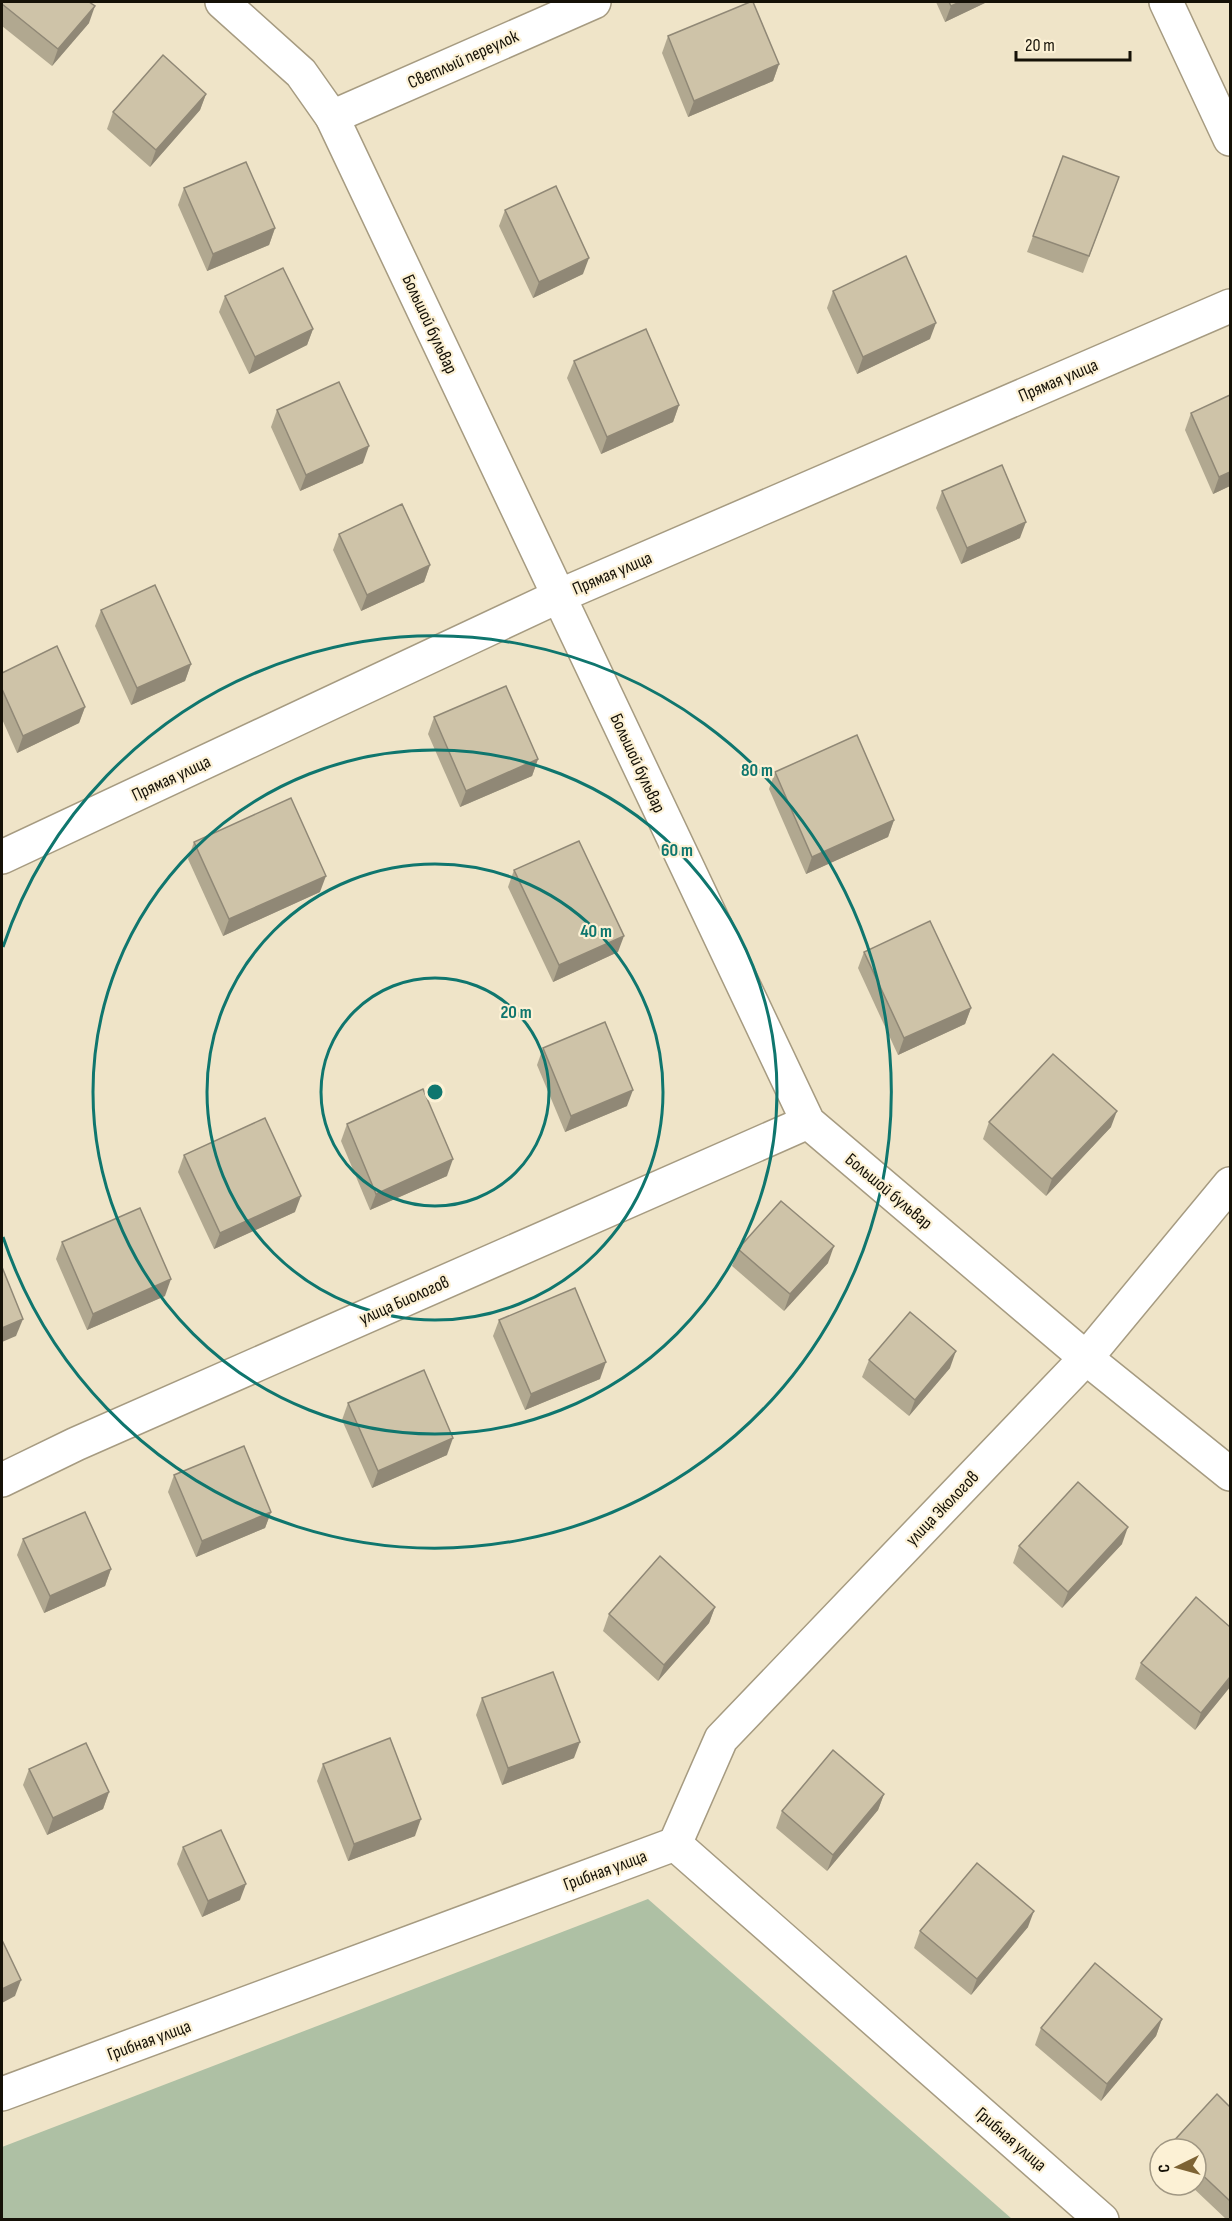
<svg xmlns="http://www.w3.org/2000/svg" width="1232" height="2221" font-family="'Sofia Sans Condensed',sans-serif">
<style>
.green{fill:#aec0a4}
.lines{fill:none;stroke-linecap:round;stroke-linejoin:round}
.street-casing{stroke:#a69b81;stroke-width:36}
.street{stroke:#fff;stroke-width:33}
.wall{fill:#b1a890}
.shaded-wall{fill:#908876}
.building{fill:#cec3a8;stroke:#908876;stroke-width:1.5}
.ring{fill:none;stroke:#0f766e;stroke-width:3}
.labels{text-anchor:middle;stroke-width:4.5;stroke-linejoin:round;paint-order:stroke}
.street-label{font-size:18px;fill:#151107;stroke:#fcf1d5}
.centre{fill:#0f766e;stroke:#fcf1d5;stroke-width:3}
.ring-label{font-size:18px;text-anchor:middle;font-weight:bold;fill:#0f766e;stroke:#fcf1d5;stroke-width:4.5;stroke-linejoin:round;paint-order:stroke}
</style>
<rect width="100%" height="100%" fill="#efe4c8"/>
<!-- green -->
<polygon class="green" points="648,1899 1012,2219 2,2219 2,2147"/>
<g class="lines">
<defs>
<g id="street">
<polyline points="222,2 301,73 332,117 808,1122 1086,1358 1230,1474"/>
<polyline points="1166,2 1230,139"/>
<polyline points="332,117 594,2"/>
<polyline points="2,857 559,596 1230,306"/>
<polyline points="2,1480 76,1444 808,1122"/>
<polyline points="675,1844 721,1739 1086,1358 1230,1184"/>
<polyline points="2,2094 675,1844 1102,2220"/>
</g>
</defs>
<!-- street casing -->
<use href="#street" class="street-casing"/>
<!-- street -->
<use href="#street" class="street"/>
</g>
<!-- wall -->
<g class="wall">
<polygon points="2,2 89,23 52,66 2,26"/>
<polygon points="936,2 987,2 945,22"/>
<polygon points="668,36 779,64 773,81 688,117 662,53"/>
<polygon points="206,94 200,110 150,167 107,129 113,112"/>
<polygon points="1063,156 1119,177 1083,273 1027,252"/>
<polygon points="184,188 275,228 269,245 207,271 178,205"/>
<polygon points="505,210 583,274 533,298 499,226"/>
<polygon points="833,291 930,339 857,374 827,308"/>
<polygon points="225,296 313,329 307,345 249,374 219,312"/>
<polygon points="574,361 679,405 673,422 601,454 567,378"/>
<polygon points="277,410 363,463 300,491 271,427"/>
<polygon points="1191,413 1230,486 1213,494 1185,430"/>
<polygon points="942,491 1020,538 961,564 936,508"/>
<polygon points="339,534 430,565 424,582 361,611 333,550"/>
<polygon points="101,610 191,664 185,681 131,705 95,626"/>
<polygon points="2,673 85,707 79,723 17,753 2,719"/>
<polygon points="434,717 538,759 532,776 460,807 428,734"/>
<polygon points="775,772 894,820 888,837 806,874 769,789"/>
<polygon points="194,842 320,892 223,936 188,859"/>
<polygon points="514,870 618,952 553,982 508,887"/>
<polygon points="864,952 971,1008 965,1024 898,1055 858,968"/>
<polygon points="543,1048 627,1106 565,1132 537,1065"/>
<polygon points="989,1122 1111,1127 1046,1196 983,1139"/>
<polygon points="347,1124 447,1176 370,1210 341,1141"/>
<polygon points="184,1155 295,1212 214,1249 178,1172"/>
<polygon points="62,1242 165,1296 87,1330 56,1259"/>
<polygon points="738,1249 828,1263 784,1311 732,1266"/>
<polygon points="499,1320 600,1379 525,1410 493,1336"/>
<polygon points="869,1360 950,1368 909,1416 862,1377"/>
<polygon points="348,1403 447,1455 372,1488 342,1420"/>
<polygon points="174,1475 271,1512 265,1528 196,1557 168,1492"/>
<polygon points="23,1539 111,1569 105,1586 44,1613 17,1555"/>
<polygon points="1122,1544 1062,1608 1013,1563 1019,1546"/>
<polygon points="715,1607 709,1623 658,1681 603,1631 609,1614"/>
<polygon points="1141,1663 1230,1687 1195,1730 1135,1679"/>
<polygon points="482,1698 574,1758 502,1785 476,1715"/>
<polygon points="323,1764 415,1836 348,1861 317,1781"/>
<polygon points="29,1769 109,1792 103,1809 47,1835 23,1785"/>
<polygon points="884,1794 878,1810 827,1871 776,1828 782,1811"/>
<polygon points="183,1847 240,1900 202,1917 177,1864"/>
<polygon points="1028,1927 971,1995 914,1948 920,1931"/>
<polygon points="1162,2019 1156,2036 1101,2101 1035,2045 1041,2028"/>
<polygon points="1230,2107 1230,2220 1227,2220 1190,2185 1196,2185 1196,2149 1169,2149 1170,2145"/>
</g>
<!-- shaded-wall -->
<g class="shaded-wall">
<polygon points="960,2 987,2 945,22 951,6"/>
<polygon points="95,6 89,23 52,66 58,49"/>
<polygon points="779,64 773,81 688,117 694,101"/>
<polygon points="206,94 200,110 150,167 156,150"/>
<polygon points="275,228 269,245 207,271 213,254"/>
<polygon points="589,258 583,274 533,298 539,282"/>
<polygon points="936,323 930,339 857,374 863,357"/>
<polygon points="313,329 307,345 249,374 255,357"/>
<polygon points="679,405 673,422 601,454 607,437"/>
<polygon points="369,446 363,463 300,491 306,475"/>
<polygon points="1230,472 1230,486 1213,494 1219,477"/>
<polygon points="1026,522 1020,538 961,564 967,548"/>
<polygon points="430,565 424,582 361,611 367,595"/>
<polygon points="191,664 185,681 131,705 137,688"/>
<polygon points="85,707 79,723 17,753 23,736"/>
<polygon points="538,759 532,776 460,807 466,791"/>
<polygon points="894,820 888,837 806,874 812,857"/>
<polygon points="326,876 320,892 223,936 229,919"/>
<polygon points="624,936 618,952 553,982 559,965"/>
<polygon points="971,1008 965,1024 898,1055 904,1038"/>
<polygon points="633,1090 627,1106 565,1132 571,1116"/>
<polygon points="1117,1111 1111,1127 1046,1196 1052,1179"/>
<polygon points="453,1159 447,1176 370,1210 376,1194"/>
<polygon points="301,1196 295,1212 214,1249 220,1233"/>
<polygon points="834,1246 828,1263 784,1311 790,1294"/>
<polygon points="171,1279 165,1296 87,1330 93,1314"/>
<polygon points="23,1319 16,1336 2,1342 2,1328"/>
<polygon points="956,1351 950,1368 909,1416 915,1400"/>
<polygon points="606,1362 600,1379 525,1410 531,1394"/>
<polygon points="453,1438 447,1455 372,1488 378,1471"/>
<polygon points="271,1512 265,1528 196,1557 202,1541"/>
<polygon points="1128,1527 1122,1544 1062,1608 1068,1592"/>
<polygon points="111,1569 105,1586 44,1613 50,1596"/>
<polygon points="715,1607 709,1623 658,1681 664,1665"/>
<polygon points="1230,1677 1230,1687 1195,1730 1201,1713"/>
<polygon points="580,1742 574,1758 502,1785 508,1768"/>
<polygon points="109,1792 103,1809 47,1835 53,1818"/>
<polygon points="884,1794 878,1810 827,1871 833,1855"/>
<polygon points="421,1819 415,1836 348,1861 354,1844"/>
<polygon points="246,1884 240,1900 202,1917 208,1901"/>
<polygon points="1034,1911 1028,1927 971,1995 977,1979"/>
<polygon points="21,1980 15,1996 2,2003 2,1989"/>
<polygon points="1162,2019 1156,2036 1101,2101 1107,2084"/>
</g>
<!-- building -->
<g class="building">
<polygon points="2,2 89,2 95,6 58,49 2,4"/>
<polygon points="750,2 753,2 779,64 694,101 668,36"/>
<polygon points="949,2 960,2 951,6"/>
<polygon points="163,55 206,94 156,150 113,112"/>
<polygon points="1063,156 1119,177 1089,256 1033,236"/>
<polygon points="246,162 275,228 213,254 184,188"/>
<polygon points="556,186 589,258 539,282 505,210"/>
<polygon points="906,256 936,323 863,357 833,291"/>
<polygon points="283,268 313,329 255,357 225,296"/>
<polygon points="646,329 679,405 607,437 574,361"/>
<polygon points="339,382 369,446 306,475 277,410"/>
<polygon points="1230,395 1230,472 1219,477 1191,413"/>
<polygon points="1002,465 1026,522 967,548 942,491"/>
<polygon points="402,504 430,565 367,595 339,534"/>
<polygon points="155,585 191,664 137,688 101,610"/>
<polygon points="57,646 85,707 23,736 2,689 2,673"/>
<polygon points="506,686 538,759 466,791 434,717"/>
<polygon points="857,735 894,820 812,857 775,772"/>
<polygon points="291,798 326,876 229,919 194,842"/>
<polygon points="579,841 624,936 559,965 514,870"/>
<polygon points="930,921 971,1008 904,1038 864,952"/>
<polygon points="605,1022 633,1090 571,1116 543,1048"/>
<polygon points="1053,1054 1117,1111 1052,1179 989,1122"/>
<polygon points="423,1089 453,1159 376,1194 347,1124"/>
<polygon points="265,1118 301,1196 220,1233 184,1155"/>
<polygon points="781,1201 834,1246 790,1294 738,1249"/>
<polygon points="140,1208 171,1279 93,1314 62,1242"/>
<polygon points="2,1267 23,1319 2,1328"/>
<polygon points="575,1288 606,1362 531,1394 499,1320"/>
<polygon points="910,1312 956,1351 915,1400 869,1360"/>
<polygon points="424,1370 453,1438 378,1471 348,1403"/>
<polygon points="244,1446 271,1512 202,1541 174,1475"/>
<polygon points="1078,1482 1128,1527 1068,1592 1019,1546"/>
<polygon points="85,1512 111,1569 50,1596 23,1539"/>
<polygon points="660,1556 715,1607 664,1665 609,1614"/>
<polygon points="1196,1597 1230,1627 1230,1677 1201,1713 1141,1663"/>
<polygon points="553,1672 580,1742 508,1768 482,1698"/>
<polygon points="390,1738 421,1819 354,1844 323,1764"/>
<polygon points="86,1743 109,1792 53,1818 29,1769"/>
<polygon points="833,1750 884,1794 833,1855 782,1811"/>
<polygon points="221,1830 246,1884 208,1901 183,1847"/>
<polygon points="977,1863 1034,1911 977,1979 920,1931"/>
<polygon points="2,1940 21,1980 2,1989"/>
<polygon points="1095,1963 1162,2019 1107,2084 1041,2028"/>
<polygon points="1217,2094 1230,2107 1230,2201 1196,2169 1196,2149 1175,2149 1170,2145"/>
</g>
<!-- distance rings -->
<g class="ring">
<circle cx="435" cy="1092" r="114"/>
<circle cx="435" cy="1092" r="228"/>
<circle cx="435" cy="1092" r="342"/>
<path d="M3 947A456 456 0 1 1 3 1237"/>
</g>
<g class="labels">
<!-- street labels -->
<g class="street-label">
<text transform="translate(463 59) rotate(-24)" y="6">Светлый переулок</text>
<text transform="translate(430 324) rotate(65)" y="6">Большой бульвар</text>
<text transform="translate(1058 380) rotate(-23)" y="6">Прямая улица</text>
<text transform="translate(612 573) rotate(-23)" y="6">Прямая улица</text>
<text transform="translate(638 763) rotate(65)" y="6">Большой бульвар</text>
<text transform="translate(171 778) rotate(-25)" y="6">Прямая улица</text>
<text transform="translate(889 1191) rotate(40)" y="6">Большой бульвар</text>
<text transform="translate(404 1300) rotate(-24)" y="6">улица Биологов</text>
<text transform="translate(942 1508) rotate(-46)" y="6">улица Экологов</text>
<text transform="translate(605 1870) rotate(-20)" y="6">Грибная улица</text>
<text transform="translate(149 2040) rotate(-20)" y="6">Грибная улица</text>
<text transform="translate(1011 2139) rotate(41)" y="6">Грибная улица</text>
</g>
</g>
<circle cx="435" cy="1092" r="9" class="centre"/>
<g class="ring-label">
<text x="757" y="776">80 m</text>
<text x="677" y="856">60 m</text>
<text x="596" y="937">40 m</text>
<text x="516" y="1018">20 m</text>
</g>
<!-- border -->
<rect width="1232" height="2221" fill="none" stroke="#151107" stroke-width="6"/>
<!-- north arrow -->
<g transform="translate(1178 2167) rotate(265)"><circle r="28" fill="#fcf1d5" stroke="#a09783" stroke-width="1.5"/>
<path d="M0-4.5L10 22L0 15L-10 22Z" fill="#7d6334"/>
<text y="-9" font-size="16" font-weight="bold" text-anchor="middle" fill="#151107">С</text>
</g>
<!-- scale -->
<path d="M1016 51v9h114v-9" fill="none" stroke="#151107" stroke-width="3"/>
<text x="1025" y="51" font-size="18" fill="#151107" stroke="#fcf1d5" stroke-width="4.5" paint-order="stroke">20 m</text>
</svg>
